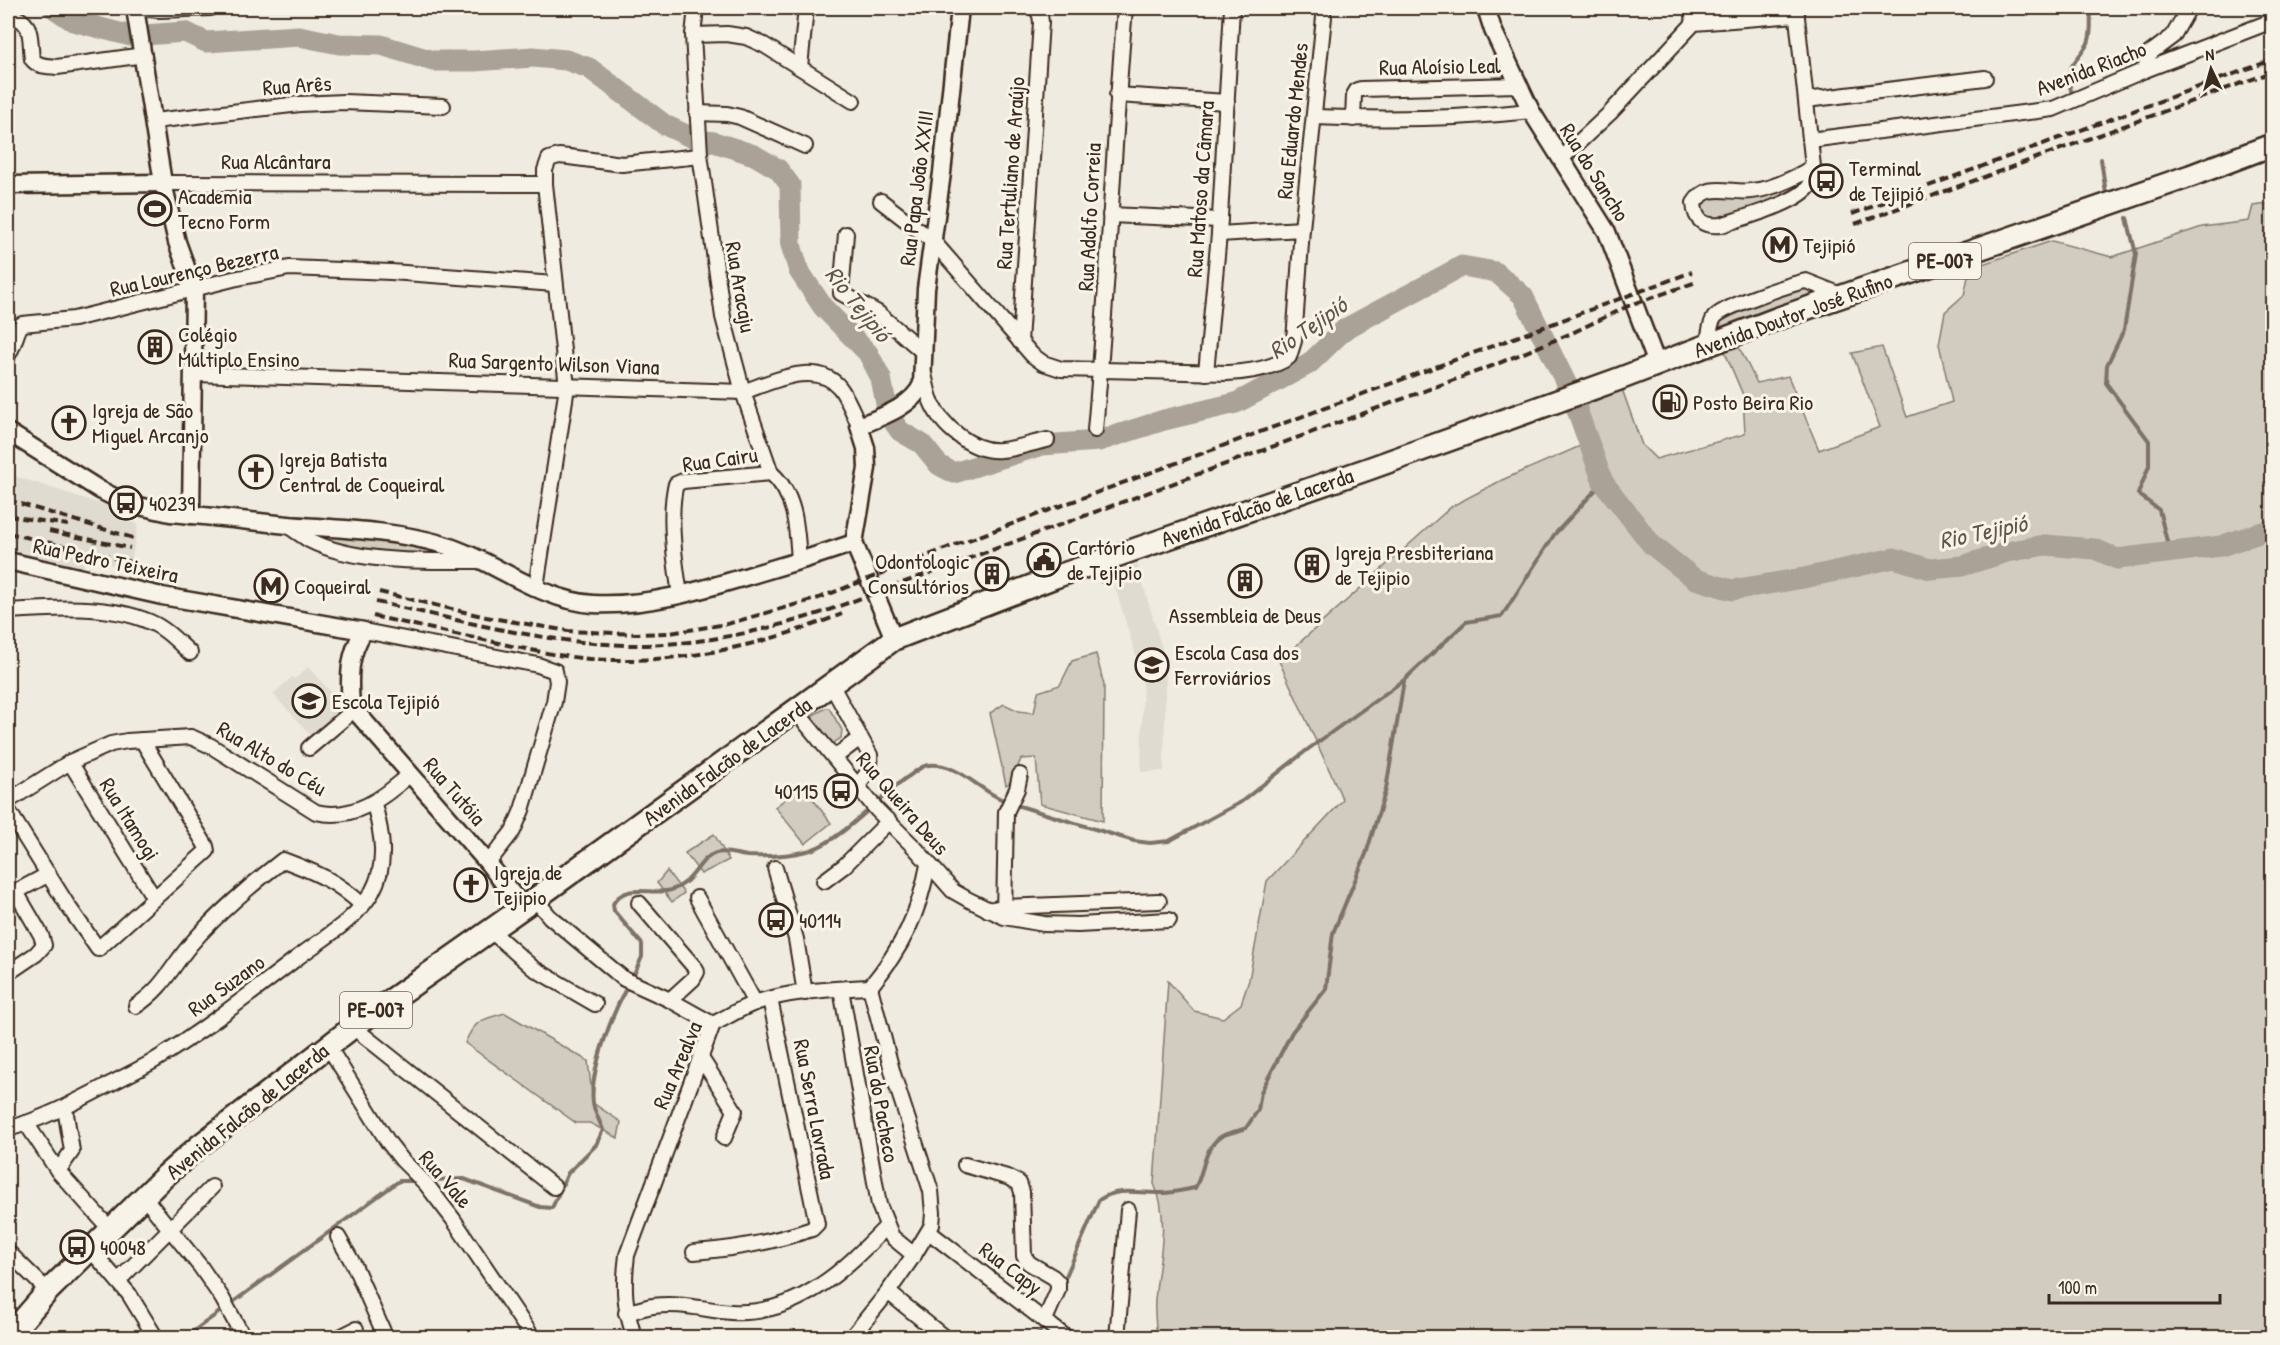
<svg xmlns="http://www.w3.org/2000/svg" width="2280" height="1345" font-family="'Patrick Hand',sans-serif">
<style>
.built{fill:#e0dbd0}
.green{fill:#d1cbc0;stroke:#867a6f;stroke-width:1.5}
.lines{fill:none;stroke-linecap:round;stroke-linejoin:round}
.stream{stroke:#7e7266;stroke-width:4}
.river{stroke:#aaa296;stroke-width:21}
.minor-casing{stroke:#3b2a1e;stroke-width:18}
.tertiary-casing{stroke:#3b2a1e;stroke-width:21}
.primary-casing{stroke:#3b2a1e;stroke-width:26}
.minor{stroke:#f7f3e8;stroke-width:14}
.tertiary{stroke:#f7f3e8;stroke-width:16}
.primary{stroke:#f7f3e8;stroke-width:21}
.rail{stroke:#3b2a1e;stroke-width:4;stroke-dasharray:9 4.5;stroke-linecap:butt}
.labels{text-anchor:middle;stroke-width:6;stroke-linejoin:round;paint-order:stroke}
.shield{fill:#f7f3e8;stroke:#73665b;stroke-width:1.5}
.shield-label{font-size:21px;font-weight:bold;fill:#3b2a1e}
.street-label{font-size:22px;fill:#3b2a1e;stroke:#f7f3e8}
.poi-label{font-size:22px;fill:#3b2a1e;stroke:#f7f3e8;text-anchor:start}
.water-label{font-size:24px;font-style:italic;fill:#625448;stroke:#f7f3e8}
</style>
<rect width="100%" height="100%" fill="#efebe0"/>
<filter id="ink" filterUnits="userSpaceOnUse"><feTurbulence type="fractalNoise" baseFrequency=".0167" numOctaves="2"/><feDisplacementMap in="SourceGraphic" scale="12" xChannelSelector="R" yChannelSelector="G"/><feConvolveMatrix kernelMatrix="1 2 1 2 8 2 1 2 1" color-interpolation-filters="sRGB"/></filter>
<g filter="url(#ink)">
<!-- built -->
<g class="built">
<polygon points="8,474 114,508 138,525 130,568 85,559 83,569 8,555"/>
<polygon points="1137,564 1166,662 1164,771 1141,772 1143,670 1140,669 1111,574"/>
<polygon points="308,667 345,708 313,738 273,694 292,677 295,679"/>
</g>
<!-- green -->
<g class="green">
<polygon points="1814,169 1813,182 1755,216 1700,220 1698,196 1737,190"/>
<path d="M 2272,183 L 2272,1337 L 1157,1337 C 1156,1325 1154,1312 1155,1300 C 1158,1264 1171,1218 1154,1184 L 1168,981 L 1194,1011 L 1223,1018 L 1241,1004 L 1249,980 L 1267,881 L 1343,800 L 1279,661 L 1452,506 L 1502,480 L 1585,444 L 1586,405 L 1622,389 L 1642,445 L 1656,459 L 1745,434 L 1743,395 L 1724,350 L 1739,347 L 1757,383 L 1788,376 L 1819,450 L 1880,427 L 1852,353 L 1882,347 L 1907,417 L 1952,402 L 1939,344 L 1945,312 L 1964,295 L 1970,268 L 2052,241 L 2112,257 L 2202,227 L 2249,221 L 2253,206 L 2268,204 Z"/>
<polygon points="1807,281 1833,294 1710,334 1713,321"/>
<path d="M 311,536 C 355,537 412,535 451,557 L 368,554 Z"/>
<polygon points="1096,654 1104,685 1103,821 1040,804 1036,758 1021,759 1012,781 1006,785 990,713 1004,704 1019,711 1034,713 1038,692 1060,685 1072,661"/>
<polygon points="826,708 829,708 842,730 841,738 832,744 812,722 813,715"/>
<polygon points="803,786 831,823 805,844 775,807"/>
<polygon points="714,834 729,860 701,874 685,853"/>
<polygon points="667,871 684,893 672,902 657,883"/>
<path d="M 505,1013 L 588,1061 L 593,1103 L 621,1122 L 618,1138 L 590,1123 L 576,1123 L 465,1043 C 475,1019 482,1020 505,1013 Z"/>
</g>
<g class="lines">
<!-- stream -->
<g class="stream">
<path d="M 2073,96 C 2062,67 2073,67 2087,45 C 2092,37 2091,17 2090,8"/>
<polyline points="2101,159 2106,194"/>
<polyline points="2127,218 2136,254 2124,330 2107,365 2106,383 2149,441 2149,466 2138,494 2159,510 2170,553"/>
<polyline points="1013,804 1134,841 1150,843 1169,841 1241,802 1307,750 1404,680 1466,622 1502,616 1554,535 1603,482"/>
<path d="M 632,979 L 642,957 L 642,944 L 614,911 L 613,904 C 625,882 651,896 671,890 C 696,882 697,859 716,853 C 725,850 738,855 747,856 C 767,857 792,855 811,850 C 841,840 879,798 906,778 C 913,774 921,765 929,765 C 958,762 980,792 1006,801"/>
<path d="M 427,1180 L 464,1179 L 540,1207 L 552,1208 L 568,1173 L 596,1145 L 603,1130 C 600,1121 594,1112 593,1103 C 589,1072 613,1012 628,985"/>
<path d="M 1063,1283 L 1099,1200 C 1120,1186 1138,1194 1161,1193 C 1172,1193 1184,1190 1195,1188 C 1205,1171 1203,1145 1224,1135 C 1231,1132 1239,1131 1246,1128 L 1258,1110 L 1261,1092 L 1292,1032 L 1326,989 L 1333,933 L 1366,854 L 1386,789 L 1404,681"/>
<polyline points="184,1338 399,1181 417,1181"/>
<polyline points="1037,1338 1043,1325"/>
</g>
<!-- river -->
<polyline class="river" points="54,8 73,21 131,36 185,32 206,42 299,36 339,44 381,45 433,61 474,61 533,57 566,60 589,68 665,125 697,140 714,142 754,155 778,169 790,185 791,245 799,271 823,307 868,353 881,378 888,414 900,431 922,444 939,465 954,473 1042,445 1099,441 1164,420 1236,403 1309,364 1345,329 1462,266 1496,272 1523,296 1571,393 1603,482 1652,545 1695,579 1732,590 1804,578 1894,558 1930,569 1962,566 2007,552 2045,545 2095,549 2117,559 2221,546 2259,533 2272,530"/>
<defs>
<g id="minor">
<polyline points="136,8 160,10 211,8"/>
<path d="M 696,8 L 693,35 L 700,154 L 723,317 L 743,392 L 771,473 C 796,494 797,531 799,561"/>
<polyline points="1692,8 1694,23"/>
<path d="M 1796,8 L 1813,167 C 1813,173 1813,180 1810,185 C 1799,203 1742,218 1721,225 C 1703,227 1695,220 1694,203 C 1708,181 1731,194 1751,191 C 1774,189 1795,178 1813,167"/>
<path d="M 8,15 C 35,21 29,37 32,59 C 38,67 48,66 57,67 L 144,55"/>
<polyline points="693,35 727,34 746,37 764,45 853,101"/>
<polyline points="800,67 806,8"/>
<polyline points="2145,70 2149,54 2173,36 2189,8"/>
<polyline points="1117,95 1227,102"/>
<polyline points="1806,100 1985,78"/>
<polyline points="697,113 727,114 740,117 805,146"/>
<path d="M 1314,117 C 1387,120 1458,119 1531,111"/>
<polyline points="1353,119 1354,95 1357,90 1361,89 1518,85"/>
<polyline points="154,121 300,104 344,102 443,106"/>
<polyline points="1810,140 2053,109 2145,70 2272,21"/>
<polyline points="1561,159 1610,113 1694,23 1797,15"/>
<polyline points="163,183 545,184"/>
<path d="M 881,201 L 933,241 L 1032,355 L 1043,363 L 1061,369 L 1227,373 C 1248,372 1272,369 1289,357 L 1294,341 L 1302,229 L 1219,234"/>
<polyline points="1110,215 1220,220"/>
<polyline points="1302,229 1324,17"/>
<polyline points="846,234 841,293 878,313 923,352"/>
<polyline points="1020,342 1041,22 1040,15 1036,8"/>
<path d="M 1708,346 C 1709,337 1709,326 1714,318 C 1721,307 1791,284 1806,281 L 1844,296"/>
<path d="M 8,355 C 15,345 16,331 22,324 L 74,319 L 233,279 L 289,268 L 391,272 L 555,284"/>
<polyline points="1206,373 1219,234 1232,8"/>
<path d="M 194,374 L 743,392 C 771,382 817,359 840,388 C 848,399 854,414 859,426"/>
<path d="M 924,374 C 926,383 928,393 931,401 C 941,426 973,453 1001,450 C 1016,449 1032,443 1047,440"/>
<path d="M 1095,430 C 1108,289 1113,148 1125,8"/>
<path d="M 286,524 C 293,530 301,535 309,540 C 355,564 429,561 480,561"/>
<polyline points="1100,561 1106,576"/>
<polyline points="536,587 567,387 545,184 545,170 549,159 559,156 569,157 622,164 700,156"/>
<path d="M 680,594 C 675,564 668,513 676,484 L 683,481 L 771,473"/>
<path d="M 8,611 C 51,608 110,604 150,622 C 165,628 178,642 190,653"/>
<polyline points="364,631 538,665 555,671 557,682 554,702 522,810 513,831 488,863"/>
<path d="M 832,686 L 870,755 C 872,769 866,776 857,786"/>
<polyline points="796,711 877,810 916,849 953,891 969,900 1004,917 1044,924 1078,925 1169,920"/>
<polyline points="309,748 354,710"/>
<polyline points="835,757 860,738"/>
<polyline points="70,762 154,898"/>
<path d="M 8,801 L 70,762 L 111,744 L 127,741 L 191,737 L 211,746 L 316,812 C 353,821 384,798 410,774"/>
<polyline points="8,810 68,906 98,949 207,851 206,846 142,740"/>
<polyline points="775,868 796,939 805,993"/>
<polyline points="824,881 844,866 889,821"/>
<polyline points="8,896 49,874"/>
<polyline points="697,898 755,1003"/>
<polyline points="535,899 550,917 624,979 670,1000 713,1024"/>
<polyline points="639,903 696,969 697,972 693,979 670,1000"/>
<polyline points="988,910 1004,907 1159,901"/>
<polyline points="1004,915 1006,812 1017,789 1020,775"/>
<polyline points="490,930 533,968 595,1004"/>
<polyline points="8,973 36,954 44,945 41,935 16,892"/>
<polyline points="841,989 879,1205 892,1237 914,1255"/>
<path d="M 136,1006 C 164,987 170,969 191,944 C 215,916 253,883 283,860 C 315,872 337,881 362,905"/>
<polyline points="353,1027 554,1187"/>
<polyline points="328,1046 388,1142 402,1160 426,1184 453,1219 533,1338"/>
<polyline points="701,1058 735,1111 724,1138"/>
<polyline points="26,1123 58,1171 110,1229"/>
<path d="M 8,1129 C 42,1119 72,1104 104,1087 C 120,1079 136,1071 152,1062 C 203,1031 250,994 297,958 C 322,939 356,920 372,892 C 388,864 382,833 374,804"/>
<polyline points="965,1165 1007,1177 1019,1183 1022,1192 1024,1256 1029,1263 1053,1277 1058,1282 1058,1290 1045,1320"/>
<polyline points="58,1171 72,1151 65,1108"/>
<polyline points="144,1197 200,1266 222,1298 244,1338"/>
<polyline points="929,1232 1067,1338"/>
<polyline points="338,1237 354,1265 386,1338"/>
<polyline points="90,1249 129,1294 156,1338"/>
<polyline points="8,1252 48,1291"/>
<path d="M 694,1252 C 734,1249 774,1242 812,1229 L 817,1224 L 770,999"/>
<polyline points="118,1281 212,1187"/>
<polyline points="888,1292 945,1338"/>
<path d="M 626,1313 C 635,1311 644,1307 653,1306 C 679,1302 706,1310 731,1312 C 798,1316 844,1270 887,1226"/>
<polyline points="338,1338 356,1329"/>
<path d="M 635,1338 C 624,1309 623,1286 627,1255 L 713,1024 C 727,1017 741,1008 755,1003 C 788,991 835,989 870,987 C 902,948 919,914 928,865"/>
<polyline points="851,1338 888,1292 914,1255 932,1225 933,1213 931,1191 893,1074 870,987"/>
<polyline points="1117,1338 1128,1210"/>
</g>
<g id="tertiary">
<polyline points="135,8 163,183 177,242 194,289 191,515"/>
<polyline points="1486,8 1493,30 1531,111 1607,232 1657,364"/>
<polyline points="8,185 163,183"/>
<path d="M 8,432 L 100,490 L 126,503 L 170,513 C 209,516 248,521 288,525 C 339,529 391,530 441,544 C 492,559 538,600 593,604 C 649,607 705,589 758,573 C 790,564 822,554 854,543"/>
<path d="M 8,561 L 162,596 L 364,631 C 348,655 349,678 351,706 L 488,863 L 523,908"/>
<path d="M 894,639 L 854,543 L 867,468 L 866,448 L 859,426 C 881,417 913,406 922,384 L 926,289 L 942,173 L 960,8"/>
</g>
<polyline id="primary" points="8,1337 48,1291 165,1176 199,1146 353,1027 535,899 894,639 1055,577 1368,469 1619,379 1776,319 2190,176 2272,145"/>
</defs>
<!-- minor casing -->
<use href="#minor" class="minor-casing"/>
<!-- tertiary casing -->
<use href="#tertiary" class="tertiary-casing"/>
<!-- primary casing -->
<use href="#primary" class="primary-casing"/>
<!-- minor -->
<use href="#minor" class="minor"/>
<!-- tertiary -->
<use href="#tertiary" class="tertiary"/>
<!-- primary -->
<use href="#primary" class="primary"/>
<!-- rail -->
<g class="rail">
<polyline points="1852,214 2272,60"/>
<polyline points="1855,224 2272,72"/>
<polyline points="8,500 133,538"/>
<polyline points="8,516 68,525"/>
<polyline points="49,531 130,548"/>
<polyline points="8,533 131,562"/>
<polyline points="379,592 486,617 568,631 636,634 670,633 727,624 819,598 947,548 1692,272"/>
<path d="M 376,602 C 459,620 543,643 628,645 C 695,646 763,632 826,611 L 1492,366 L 1572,333 L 1628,306 L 1696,282"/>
<path d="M 373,616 C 414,625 454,634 494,642 C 534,651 575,660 616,660 C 695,661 769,643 842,614"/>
</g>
</g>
</g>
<!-- icons -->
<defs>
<symbol id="bus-ring" viewBox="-11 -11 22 22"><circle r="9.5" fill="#f7f3e8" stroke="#3b2a1e" stroke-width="1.5"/><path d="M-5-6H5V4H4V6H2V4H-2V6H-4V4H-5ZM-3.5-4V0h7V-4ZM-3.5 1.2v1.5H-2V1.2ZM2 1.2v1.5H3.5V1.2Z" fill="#3b2a1e"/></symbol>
<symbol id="stadium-ring" viewBox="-11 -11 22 22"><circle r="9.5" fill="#f7f3e8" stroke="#3b2a1e" stroke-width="1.5"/><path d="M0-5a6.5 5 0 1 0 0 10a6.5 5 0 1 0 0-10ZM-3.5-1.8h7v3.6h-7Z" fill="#3b2a1e"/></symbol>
<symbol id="metro-ring" viewBox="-11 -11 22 22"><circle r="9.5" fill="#f7f3e8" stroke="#3b2a1e" stroke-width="1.5"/><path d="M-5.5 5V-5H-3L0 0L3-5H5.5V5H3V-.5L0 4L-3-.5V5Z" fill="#3b2a1e"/></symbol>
<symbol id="building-ring" viewBox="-11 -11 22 22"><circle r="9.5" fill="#f7f3e8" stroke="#3b2a1e" stroke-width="1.5"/><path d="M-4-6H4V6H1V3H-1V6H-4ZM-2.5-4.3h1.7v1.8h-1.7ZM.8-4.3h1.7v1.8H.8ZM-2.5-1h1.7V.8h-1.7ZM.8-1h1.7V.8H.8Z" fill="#3b2a1e"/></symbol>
<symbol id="fuel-ring" viewBox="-11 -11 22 22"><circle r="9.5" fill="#f7f3e8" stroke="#3b2a1e" stroke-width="1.5"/><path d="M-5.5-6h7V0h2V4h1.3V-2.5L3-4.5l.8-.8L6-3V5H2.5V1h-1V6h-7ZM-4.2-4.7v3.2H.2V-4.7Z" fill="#3b2a1e"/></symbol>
<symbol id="church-ring" viewBox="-11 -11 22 22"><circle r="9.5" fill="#f7f3e8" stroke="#3b2a1e" stroke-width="1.5"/><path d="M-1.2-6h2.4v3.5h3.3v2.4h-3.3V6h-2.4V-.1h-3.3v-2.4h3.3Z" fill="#3b2a1e"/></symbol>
<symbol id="civic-ring" viewBox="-11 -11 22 22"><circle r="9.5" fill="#f7f3e8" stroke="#3b2a1e" stroke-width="1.5"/><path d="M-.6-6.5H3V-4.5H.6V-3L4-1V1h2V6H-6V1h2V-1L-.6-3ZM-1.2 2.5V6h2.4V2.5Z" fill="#3b2a1e"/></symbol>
<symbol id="school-ring" viewBox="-11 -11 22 22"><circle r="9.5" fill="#f7f3e8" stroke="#3b2a1e" stroke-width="1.5"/><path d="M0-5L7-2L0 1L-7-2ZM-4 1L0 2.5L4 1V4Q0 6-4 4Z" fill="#3b2a1e"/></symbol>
</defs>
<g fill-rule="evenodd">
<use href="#bus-ring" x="1807" y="162" width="38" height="38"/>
<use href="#stadium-ring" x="136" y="190" width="38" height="38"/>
<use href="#metro-ring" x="1761" y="226" width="38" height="38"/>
<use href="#building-ring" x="136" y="328" width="38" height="38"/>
<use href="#fuel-ring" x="1651" y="383" width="38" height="38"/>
<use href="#church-ring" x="50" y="404" width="38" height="38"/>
<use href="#church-ring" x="237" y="453" width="38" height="38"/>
<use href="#bus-ring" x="107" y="484" width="38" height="38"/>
<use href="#civic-ring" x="1025" y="541" width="38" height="38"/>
<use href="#building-ring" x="1293" y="546" width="38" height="38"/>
<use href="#building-ring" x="973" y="555" width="38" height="38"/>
<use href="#building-ring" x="1226" y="562" width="38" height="38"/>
<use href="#metro-ring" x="252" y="567" width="38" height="38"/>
<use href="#school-ring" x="1133" y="646" width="38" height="38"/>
<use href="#school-ring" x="290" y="682" width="38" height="38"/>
<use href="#bus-ring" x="822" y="772" width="38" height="38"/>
<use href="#church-ring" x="452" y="866" width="38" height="38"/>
<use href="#bus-ring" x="757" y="901" width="38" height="38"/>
<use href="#bus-ring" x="58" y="1228" width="38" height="38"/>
</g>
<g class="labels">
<!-- shield labels -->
<g class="shield">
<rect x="1909" y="243" width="72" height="36" rx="4.5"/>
<rect x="340" y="992" width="72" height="36" rx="4.5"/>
</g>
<g class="shield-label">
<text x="1945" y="268">PE-007</text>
<text x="376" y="1017">PE-007</text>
</g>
<!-- street labels -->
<g class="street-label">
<text transform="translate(1440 66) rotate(-1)" y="8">Rua Aloísio Leal</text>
<text transform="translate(2091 68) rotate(-21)" y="8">Avenida Riacho</text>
<text transform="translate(297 85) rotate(-4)" y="8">Rua Arês</text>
<text transform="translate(1292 121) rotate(-84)" y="8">Rua Eduardo Mendes</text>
<text x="276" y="169">Rua Alcântara</text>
<text transform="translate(1595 172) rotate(58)" y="8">Rua do Sancho</text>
<text transform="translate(1010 173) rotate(-86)" y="8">Rua Tertuliano de Araújo</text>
<text transform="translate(916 188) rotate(-83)" y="8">Rua Papa João XXIII</text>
<text transform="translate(1200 189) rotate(-86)" y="8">Rua Matoso da Câmara</text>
<text transform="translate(1089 217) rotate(-87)" y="8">Rua Adolfo Correia</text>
<text transform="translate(194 270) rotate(-13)" y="8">Rua Lourenço Bezerra</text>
<text transform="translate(741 287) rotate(80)" y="8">Rua Aracaju</text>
<text transform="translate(1793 315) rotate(-20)" y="8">Avenida Doutor José Rufino</text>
<text transform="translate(554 363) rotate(2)" y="8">Rua Sargento Wilson Viana</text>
<text transform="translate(720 459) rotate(-8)" y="8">Rua Cairu</text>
<text transform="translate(1257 507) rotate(-19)" y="8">Avenida Falcão de Lacerda</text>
<text transform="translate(106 560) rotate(12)" y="8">Rua Pedro Teixeira</text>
<text transform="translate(272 758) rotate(31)" y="8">Rua Alto do Céu</text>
<text transform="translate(727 761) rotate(-36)" y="8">Avenida Falcão de Lacerda</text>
<text transform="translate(455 791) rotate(49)" y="8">Rua Tutóia</text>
<text transform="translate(903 803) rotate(49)" y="8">Rua Queira Deus</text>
<text transform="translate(130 819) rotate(58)" y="8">Rua Itamogi</text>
<text transform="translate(226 985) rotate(-36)" y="8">Rua Suzano</text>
<text transform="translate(677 1065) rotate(-67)" y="8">Rua Arealva</text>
<text transform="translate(882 1104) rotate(80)" y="8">Rua do Pacheco</text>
<text transform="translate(815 1109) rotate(79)" y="8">Rua Serra Lavrada</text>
<text transform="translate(247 1111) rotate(-39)" y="8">Avenida Falcão de Lacerda</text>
<text transform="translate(446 1179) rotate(49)" y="8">Rua Vale</text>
<text transform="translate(1011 1268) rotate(37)" y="8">Rua Capy</text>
</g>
<!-- poi labels -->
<g class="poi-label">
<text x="1849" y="176">Terminal<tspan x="1849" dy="25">de Tejipió</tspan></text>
<text x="178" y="204">Academia<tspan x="178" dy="25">Tecno Form</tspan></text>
<text x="1803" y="253">Tejipió</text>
<text x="178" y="342">Colégio<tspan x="178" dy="25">Múltiplo Ensino</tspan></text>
<text x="1693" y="410">Posto Beira Rio</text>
<text x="92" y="418">Igreja de São<tspan x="92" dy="25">Miguel Arcanjo</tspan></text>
<text x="279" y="467">Igreja Batista<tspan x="279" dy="25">Central de Coqueiral</tspan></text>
<text x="149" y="511">40239</text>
<text x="1067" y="555">Cartório<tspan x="1067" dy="25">de Tejipio</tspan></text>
<text x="1335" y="560">Igreja Presbiteriana<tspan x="1335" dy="25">de Tejipio</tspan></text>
<text x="969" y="569" text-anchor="end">Odontologic<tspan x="969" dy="25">Consultórios</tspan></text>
<text x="294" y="594">Coqueiral</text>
<text x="1245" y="623" text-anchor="middle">Assembleia de Deus</text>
<text x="1175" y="660">Escola Casa dos<tspan x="1175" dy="25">Ferroviários</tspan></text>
<text x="332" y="709">Escola Tejipió</text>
<text x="818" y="799" text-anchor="end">40115</text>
<text x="494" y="880">Igreja de<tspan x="494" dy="25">Tejipio</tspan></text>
<text x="799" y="928">40114</text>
<text x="100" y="1255">40048</text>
</g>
<!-- water labels -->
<g class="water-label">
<text transform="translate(858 304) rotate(51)" y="8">Rio Tejipió</text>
<text transform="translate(1308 328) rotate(-35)" y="8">Rio Tejipió</text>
<text transform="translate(1983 532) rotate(-12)" y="8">Rio Tejipió</text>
</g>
</g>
<!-- margin -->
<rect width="2280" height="1345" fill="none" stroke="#f7f3e8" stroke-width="30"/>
<rect x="15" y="15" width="2250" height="1315" fill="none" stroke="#3b2a1e" stroke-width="2" filter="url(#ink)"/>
<!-- north arrow -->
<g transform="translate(2211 69) rotate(355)" stroke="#f7f3e8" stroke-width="4.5" paint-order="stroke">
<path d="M0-4.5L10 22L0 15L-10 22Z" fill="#3b2a1e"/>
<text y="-9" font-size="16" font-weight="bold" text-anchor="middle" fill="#3b2a1e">N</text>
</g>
<!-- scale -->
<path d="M2049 1294v9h171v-9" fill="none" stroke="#3b2a1e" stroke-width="3"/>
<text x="2058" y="1294" font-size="18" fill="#3b2a1e" stroke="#f7f3e8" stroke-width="4.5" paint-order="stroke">100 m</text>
</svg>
